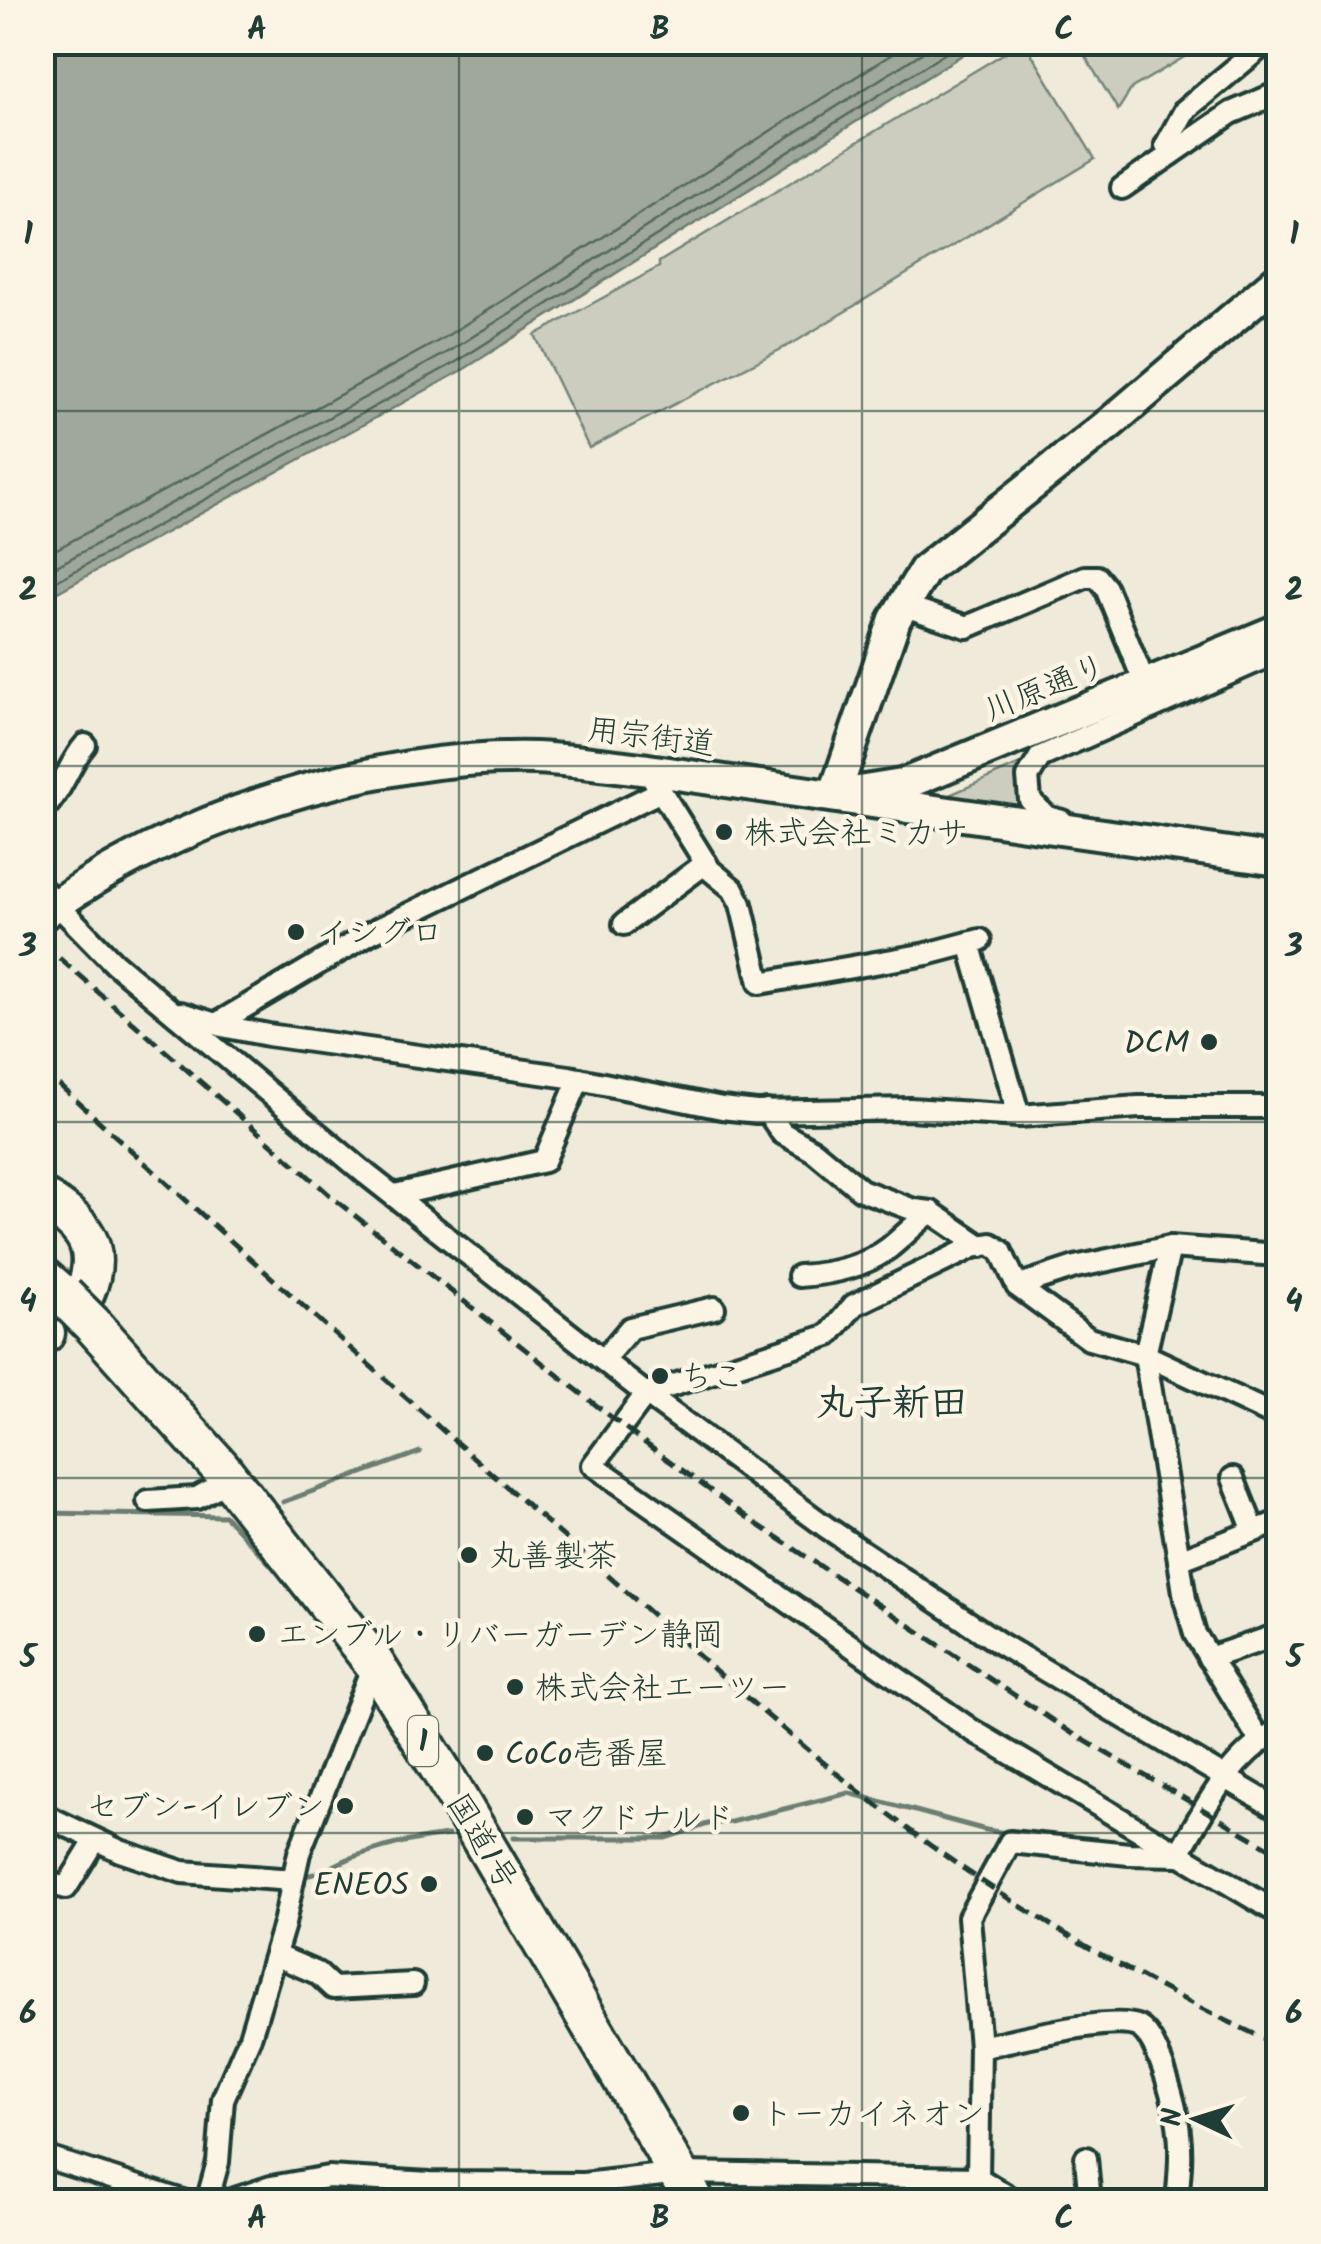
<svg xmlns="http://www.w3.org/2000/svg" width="1321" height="2244" font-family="Kalam,'Klee One',sans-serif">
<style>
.green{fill:#cccdbf;stroke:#76857a;stroke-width:2.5}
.water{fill:#9fa89a;stroke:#6c7d71;stroke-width:2.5}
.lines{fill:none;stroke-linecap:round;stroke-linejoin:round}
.shore{stroke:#52685d;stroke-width:2.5}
.stream{stroke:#6c7d71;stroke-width:5}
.street-casing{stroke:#1f3d34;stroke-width:28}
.secondary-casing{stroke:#1f3d34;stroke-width:38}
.highway-casing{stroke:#1f3d34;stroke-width:45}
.street{stroke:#fcf5e5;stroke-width:20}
.secondary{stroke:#fcf5e5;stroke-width:30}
.highway{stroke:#fcf5e5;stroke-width:38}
.rail{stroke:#1f3d34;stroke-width:5;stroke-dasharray:15 8;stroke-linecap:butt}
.highway-bridge-casing{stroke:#1f3d34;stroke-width:45;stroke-linecap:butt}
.highway-bridge{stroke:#fcf5e5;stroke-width:38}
.grid{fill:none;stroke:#1f3d34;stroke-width:2.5;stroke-opacity:0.55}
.poi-dot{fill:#1f3d34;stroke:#fcf5e5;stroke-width:4}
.labels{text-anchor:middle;stroke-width:9;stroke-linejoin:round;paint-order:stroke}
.shield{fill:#fcf5e5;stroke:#617469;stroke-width:2.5}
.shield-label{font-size:30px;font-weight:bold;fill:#1f3d34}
.street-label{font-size:32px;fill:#1f3d34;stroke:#fcf5e5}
.poi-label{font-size:32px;fill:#1f3d34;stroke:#fcf5e5;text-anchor:start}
.quarter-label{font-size:38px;font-weight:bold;fill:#1f3d34;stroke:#fcf5e5}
.neatline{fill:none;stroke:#1f3d34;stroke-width:4}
.grid-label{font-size:32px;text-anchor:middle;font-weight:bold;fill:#1f3d34}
</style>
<rect width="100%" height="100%" fill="#efeada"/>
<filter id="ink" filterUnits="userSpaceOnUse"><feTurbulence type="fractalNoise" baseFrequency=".01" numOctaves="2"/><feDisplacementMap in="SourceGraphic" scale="20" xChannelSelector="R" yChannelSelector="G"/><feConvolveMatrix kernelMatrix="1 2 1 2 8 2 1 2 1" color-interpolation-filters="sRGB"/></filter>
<g filter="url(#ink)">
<!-- green -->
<g class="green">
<polygon points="1021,43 1025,43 1095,159 795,342 589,448 535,335 659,267 659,262"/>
<polygon points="1077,43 1208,43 1132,88 1118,110"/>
<polygon points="1027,761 1034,817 931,803"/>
</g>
<!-- water -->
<polygon class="water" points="43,42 981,42 981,43 461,371 43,600"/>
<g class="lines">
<!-- shore -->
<g class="shore">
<polyline points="42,557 442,339 911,42"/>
<polyline points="42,574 450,351 939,42"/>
<polyline points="42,589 456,362 963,42"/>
</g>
<!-- stream -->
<g class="stream">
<polyline points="283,1502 420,1452"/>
<polyline points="42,1513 225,1516 275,1569"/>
<polyline points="513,1838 665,1838 708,1824 731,1822 849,1793 986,1830 1014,1834"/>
<path d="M 298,1876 C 319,1877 339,1861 359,1855 C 388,1845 417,1838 448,1835"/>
</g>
<defs>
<g id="street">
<polyline points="1171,154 1166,145 1185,110 1267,42"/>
<polyline points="1122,188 1231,113 1278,93"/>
<polyline points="902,605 967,627 1085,577 1097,577 1106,588 1145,684"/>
<polyline points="654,780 710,870 733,889 741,904 760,983 927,954 980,940"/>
<path d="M 42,811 C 63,790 69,763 85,745"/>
<polyline points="1062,821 1047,817 1030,800 1028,777 1040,757 1278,652"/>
<polyline points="42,889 114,963 366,1174 646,1394 826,1527 999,1643 1278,1809"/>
<polyline points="624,924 706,863"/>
<polyline points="969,943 1019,1116"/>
<polyline points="181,1013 222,1026 268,1035 569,1077 722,1108 756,1112 910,1109 1019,1116 1139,1107 1278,1107"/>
<polyline points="216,1024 372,932 661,791"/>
<polyline points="767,1111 782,1133 814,1151 861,1190 914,1210 931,1212 981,1246"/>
<polyline points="395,1195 544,1161 579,1079"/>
<polyline points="1170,1247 1145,1355 1179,1560"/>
<polyline points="1278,1255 1170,1247 1075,1267 1017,1286 1089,1339 1145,1355 1278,1417"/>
<path d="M 799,1276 C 829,1274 863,1268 889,1248 C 903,1237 916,1223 931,1212"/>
<polyline points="1017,1286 1001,1251 991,1244 973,1247 854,1305 829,1335 646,1394 593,1465 970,1729 1278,1913"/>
<polyline points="603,1360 630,1328 714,1308"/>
<polyline points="1233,1478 1254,1531"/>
<polyline points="148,1501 197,1498 218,1486"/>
<polyline points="1209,1658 1278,1635"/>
<polyline points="1260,1741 1195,1634 1185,1599 1179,1560 1278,1522"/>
<polyline points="42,1814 120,1851 182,1872 293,1880 299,1853 374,1663"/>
<polyline points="42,1881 66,1888 95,1841"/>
<polyline points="275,1955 317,1973 333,1988 413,1984"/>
<path d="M 980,2047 C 1011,2041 1114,2014 1139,2027 C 1159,2038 1177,2110 1179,2133 C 1182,2155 1179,2179 1177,2202"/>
<polyline points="42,2156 186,2202"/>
<polyline points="1086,2158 1090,2202"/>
<path d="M 978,2178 L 980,2047 L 969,1917 L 1010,1842 L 1129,1854 L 1178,1855 C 1206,1806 1228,1759 1278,1730"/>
<polyline points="207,2202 218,2162 223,2099 250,2037 284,1924 293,1880"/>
<polyline points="226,2202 271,2187 328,2177 430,2183 584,2184 679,2173 978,2178 1017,2202"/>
</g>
<g id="secondary">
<polyline points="1278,280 1110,423 925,570 895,619 834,796 902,785 1278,630"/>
<path d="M 42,915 C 171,818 373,754 535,758 C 573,760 610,765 648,770 L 1278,860"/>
</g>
<g id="highway">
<path d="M 42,1198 C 83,1223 105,1246 84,1295"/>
<polyline points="42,1277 64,1296"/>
<polyline points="92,1324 220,1467 374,1663 442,1772 695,2202"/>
<polyline points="42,1334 45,1333"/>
</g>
</defs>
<!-- street casing -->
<use href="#street" class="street-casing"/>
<!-- secondary casing -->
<use href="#secondary" class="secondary-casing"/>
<!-- highway casing -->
<use href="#highway" class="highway-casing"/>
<!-- street -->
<use href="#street" class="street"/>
<!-- secondary -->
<use href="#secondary" class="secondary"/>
<!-- highway -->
<use href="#highway" class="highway"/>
<!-- rail -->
<g class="rail">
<polyline points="42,943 339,1203 638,1438 751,1520 1070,1732 1278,1853"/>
<path d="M 42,1069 C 220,1232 399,1393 581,1552 C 681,1639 778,1729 883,1810 C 1003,1903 1140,1982 1278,2045"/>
</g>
<defs>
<polyline id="highway-bridge" points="64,1296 92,1324"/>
</defs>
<!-- highway-bridge casing -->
<use href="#highway-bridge" class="highway-bridge-casing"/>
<!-- highway-bridge -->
<use href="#highway-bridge" class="highway-bridge"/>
</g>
</g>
<!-- grid -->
<path class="grid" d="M 459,42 L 459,2202M 862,42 L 862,2202M 42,411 L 1278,411M 42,766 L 1278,766M 42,1122 L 1278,1122M 42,1478 L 1278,1478M 42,1833 L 1278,1833"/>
<!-- markers -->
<g class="poi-dot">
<circle cx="724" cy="832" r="10"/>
<circle cx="296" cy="932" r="10"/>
<circle cx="1209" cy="1042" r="10"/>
<circle cx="660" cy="1376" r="10"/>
<circle cx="469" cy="1555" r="10"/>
<circle cx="257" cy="1634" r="10"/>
<circle cx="515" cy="1687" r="10"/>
<circle cx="485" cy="1753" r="10"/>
<circle cx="345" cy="1806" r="10"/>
<circle cx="525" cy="1817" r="10"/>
<circle cx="429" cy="1884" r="10"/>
<circle cx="741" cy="2113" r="10"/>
</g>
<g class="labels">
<!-- shield labels -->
<rect class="shield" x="408" y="1716" width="30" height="50" rx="8"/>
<g class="shield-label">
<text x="423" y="1751">1</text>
</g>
<!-- street labels -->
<g class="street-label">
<text transform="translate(1045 687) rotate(-22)" y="11">川原通り</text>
<text transform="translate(651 736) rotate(7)" y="11">用宗街道</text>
<text transform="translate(483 1841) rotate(59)" y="11">国道1号</text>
</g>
<!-- poi labels -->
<g class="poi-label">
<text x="744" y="843">株式会社ミカサ</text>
<text x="316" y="943">イシグロ</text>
<text x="1189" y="1053" text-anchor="end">DCM</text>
<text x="680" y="1387">ちこ</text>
<text x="489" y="1566">丸善製茶</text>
<text x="277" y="1645">エンブル・リバーガーデン静岡</text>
<text x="535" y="1698">株式会社エーツー</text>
<text x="505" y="1764">CoCo壱番屋</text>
<text x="325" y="1817" text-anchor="end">セブン-イレブン</text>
<text x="545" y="1828">マクドナルド</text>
<text x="409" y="1895" text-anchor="end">ENEOS</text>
<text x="761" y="2124">トーカイネオン</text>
</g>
<!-- quarter labels -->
<g class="quarter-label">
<text x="892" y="1415">丸子新田</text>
</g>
</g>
<!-- margin -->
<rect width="1321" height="2244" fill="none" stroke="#fcf5e5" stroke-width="110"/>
<!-- north arrow -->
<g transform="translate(1196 2119) rotate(274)" stroke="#fcf5e5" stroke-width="8" paint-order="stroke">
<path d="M0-8L18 38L0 25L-18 38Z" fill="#1f3d34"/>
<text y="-15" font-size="28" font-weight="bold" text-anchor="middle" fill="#1f3d34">N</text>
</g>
<rect x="55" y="55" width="1211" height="2134" class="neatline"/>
<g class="grid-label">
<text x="257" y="39">A</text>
<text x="660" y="39">B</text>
<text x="1064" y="39">C</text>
<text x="28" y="244">1</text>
<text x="1294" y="244">1</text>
<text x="28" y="600">2</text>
<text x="1294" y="600">2</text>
<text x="28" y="956">3</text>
<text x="1294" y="956">3</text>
<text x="28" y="1311">4</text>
<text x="1294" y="1311">4</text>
<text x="28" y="1667">5</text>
<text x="1294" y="1667">5</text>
<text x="28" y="2023">6</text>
<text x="1294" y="2023">6</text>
<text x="257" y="2228">A</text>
<text x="660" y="2228">B</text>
<text x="1064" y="2228">C</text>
</g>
</svg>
